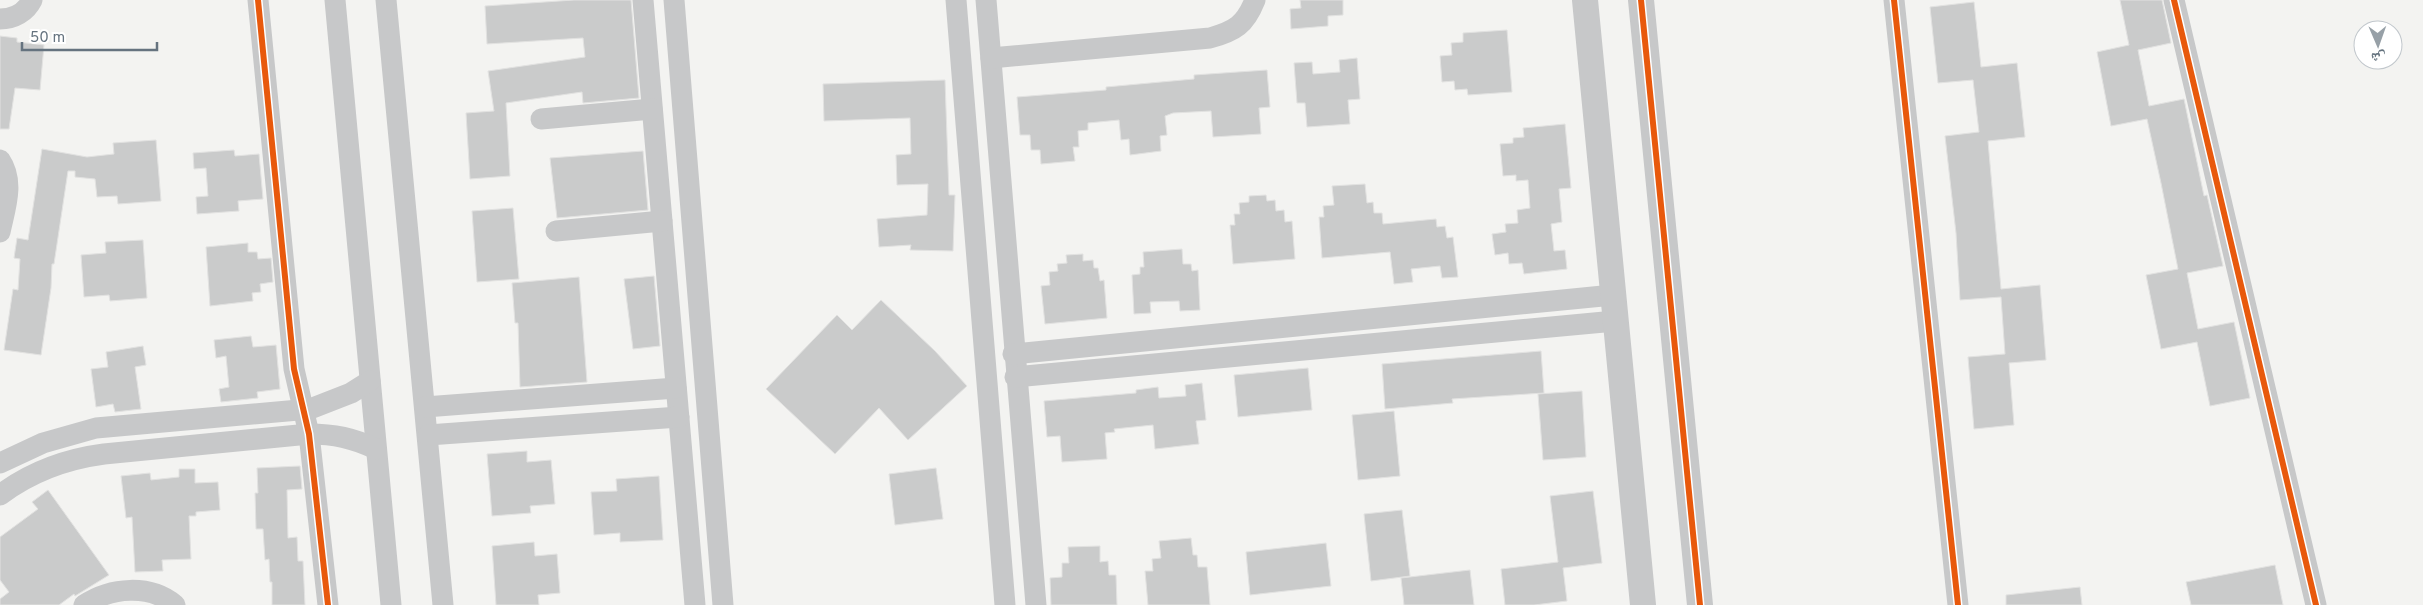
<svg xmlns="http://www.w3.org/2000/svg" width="2423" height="605" font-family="Overpass,'Noto Naskh Arabic',sans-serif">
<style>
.building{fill:#cacbcb;stroke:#e2e2e1}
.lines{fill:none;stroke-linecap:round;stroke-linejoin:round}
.minor{stroke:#c7c8c9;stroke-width:21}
.tertiary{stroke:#c7c8c9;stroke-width:26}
.cycleway-casing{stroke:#fff;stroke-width:9}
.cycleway{stroke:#e8590c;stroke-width:6}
</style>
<rect width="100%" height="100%" fill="#f3f3f1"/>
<!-- building -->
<g class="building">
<polygon points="574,0 631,0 639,98 583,103 582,92 506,103 510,176 470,179 466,113 494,111 488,71 585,57 583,38 487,44 485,6"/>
<polygon points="1300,0 1343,0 1343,15 1328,16 1328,26 1291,29 1290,9 1301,8"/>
<polygon points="2120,0 2162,0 2171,43 2138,50 2149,106 2184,99 2204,196 2207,195 2223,266 2187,273 2198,329 2234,322 2250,398 2210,406 2197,342 2161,349 2146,275 2178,269 2161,183 2147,119 2111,126 2097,52 2129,45"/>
<polygon points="1974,2 1981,67 2017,63 2025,137 1988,141 2001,289 2040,285 2046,360 2009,363 2014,425 1974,429 1968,357 2005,354 2001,297 1960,300 1956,233 1945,136 1979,132 1973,80 1938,83 1930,7"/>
<polygon points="1507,30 1512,92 1468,95 1467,89 1455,90 1454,81 1442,82 1440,56 1452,55 1451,43 1463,42 1463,33"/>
<polygon points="0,36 17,38 17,42 44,45 40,90 15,88 9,129 0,129"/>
<polygon points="1357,58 1360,99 1348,100 1350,124 1307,127 1305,103 1297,103 1294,63 1312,62 1313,74 1340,72 1339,60"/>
<polygon points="1267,70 1270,107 1259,108 1261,134 1213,137 1211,111 1173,113 1165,116 1167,135 1160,136 1161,151 1130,155 1129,139 1121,140 1119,120 1088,123 1088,130 1078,131 1079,147 1073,147 1075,161 1041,164 1040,150 1031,150 1030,135 1020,135 1017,97 1106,90 1106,87 1194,79 1194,75"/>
<polygon points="945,80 949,195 955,195 953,251 910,250 911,245 879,247 877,219 927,215 928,184 897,185 896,155 911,154 910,118 824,121 823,84"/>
<polygon points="1565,124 1571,188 1559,189 1562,222 1551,224 1554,251 1565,250 1567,269 1524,274 1522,263 1509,264 1508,253 1495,255 1492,234 1506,232 1505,224 1518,223 1517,210 1530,208 1528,180 1516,181 1516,175 1503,176 1500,144 1513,143 1513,138 1524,137 1523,128"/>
<polygon points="156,140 161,201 118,204 117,196 97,197 95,179 75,177 75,171 68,171 54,264 52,264 51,288 41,355 4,350 13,289 18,290 20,259 14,258 17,238 28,240 42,149 87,157 114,154 113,143"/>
<polygon points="234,150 235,156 259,154 263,199 238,201 239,211 197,214 196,197 208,196 206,168 194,169 193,153"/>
<polygon points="643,151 648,210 557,218 550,158"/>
<polygon points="1365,184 1367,203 1373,202 1374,213 1382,213 1383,224 1436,219 1437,227 1445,226 1447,238 1453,237 1458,277 1442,278 1440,266 1411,269 1413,282 1394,284 1390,252 1322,258 1319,217 1324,217 1323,206 1334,205 1332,186"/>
<polygon points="1266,195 1267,201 1275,200 1276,211 1284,210 1285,222 1292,221 1295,259 1233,264 1230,225 1235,225 1234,214 1240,214 1239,203 1249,202 1249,196"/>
<polygon points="513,208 519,279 477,282 472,211"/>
<polygon points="143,240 147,298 110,301 109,295 84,297 81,255 106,253 105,242"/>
<polygon points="248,243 248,252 257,252 258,259 271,258 273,282 260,284 261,292 252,293 253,301 210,306 206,247"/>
<polygon points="1182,249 1183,264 1191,264 1192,271 1198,270 1200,310 1180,311 1179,301 1150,302 1151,313 1134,314 1132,275 1140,274 1140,267 1144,267 1143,252"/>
<polygon points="1083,254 1083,261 1093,260 1094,268 1098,268 1100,281 1104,280 1107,318 1045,324 1041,286 1050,285 1049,272 1058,271 1057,264 1067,263 1066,255"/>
<polygon points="654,276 660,346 633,349 624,279"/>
<polygon points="579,277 587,382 520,387 518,323 515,323 512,283"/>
<polygon points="881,300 935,351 967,386 908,440 879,408 835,454 766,389 837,315 852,330"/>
<polygon points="251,336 253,347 276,345 280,389 257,392 258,398 221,402 219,389 229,387 226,356 216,358 214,340"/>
<polygon points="143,346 146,365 135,367 141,409 115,412 113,404 96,407 91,369 108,367 106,352"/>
<polygon points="1541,351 1544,393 1452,399 1453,403 1385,409 1382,364"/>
<polygon points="1308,368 1312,410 1238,417 1234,375"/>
<polygon points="1202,383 1206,420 1196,421 1199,444 1155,449 1153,425 1114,429 1115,432 1105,433 1107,459 1062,462 1060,436 1047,437 1044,401 1136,393 1136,390 1158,387 1159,398 1186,396 1185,385"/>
<polygon points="1582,391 1586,457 1543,460 1538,394"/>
<polygon points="1394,411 1400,476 1358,480 1352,415"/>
<polygon points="527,451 527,462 551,460 555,504 530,506 531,513 492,516 487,454"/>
<polygon points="300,466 302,489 287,490 288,538 297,537 298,561 303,561 305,605 272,605 272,582 270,582 269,559 265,560 263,529 256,529 255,493 258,493 257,468"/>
<polygon points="936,468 943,519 895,525 889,474"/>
<polygon points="179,469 195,469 195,483 218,482 220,510 196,512 196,516 189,516 191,559 162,560 163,571 135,572 132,517 126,518 121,476 150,473 151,480 179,477"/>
<polygon points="659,476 663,540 620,542 620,533 594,535 591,492 617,491 616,479"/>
<polygon points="48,490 109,575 75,596 74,594 59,605 0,605 0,599 9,592 0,580 0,537 38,509 32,502"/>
<polygon points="1593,491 1602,563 1563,568 1567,601 1534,605 1505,605 1501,569 1558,562 1550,496"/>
<polygon points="1402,510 1410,576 1371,581 1364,514"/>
<polygon points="1191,538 1193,555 1197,555 1198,567 1207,567 1210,605 1148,605 1145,571 1153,571 1152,559 1161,558 1159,541"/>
<polygon points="534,542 535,556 557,554 560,593 538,595 539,605 496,605 492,546"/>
<polygon points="1326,543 1331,586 1250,595 1246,552"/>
<polygon points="1100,546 1100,562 1108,561 1109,575 1116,575 1117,605 1051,605 1050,578 1062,577 1062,563 1069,563 1068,547"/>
<polygon points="2275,565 2283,605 2191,605 2186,582"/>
<polygon points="1470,570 1474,605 1404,605 1401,578"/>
<polygon points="2080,587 2082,605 2006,605 2006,595"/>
</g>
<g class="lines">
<!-- minor -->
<g class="minor">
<polyline points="258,0 294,369 309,434 328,605"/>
<polyline points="335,0 391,605"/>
<polyline points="386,0 443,605"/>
<polyline points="643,0 695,605"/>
<polyline points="674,0 723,605"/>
<polyline points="956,0 1005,605"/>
<polyline points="986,0 1036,605"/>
<polyline points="1894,0 1958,605"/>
<polyline points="2174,0 2316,605"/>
<path d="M 0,19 C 14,19 26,12 32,0"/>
<path d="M 991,58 L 1210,38 C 1235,31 1245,25 1255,0"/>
<polyline points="541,119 652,109"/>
<path d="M 0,160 C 15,182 5,208 0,232"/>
<polyline points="556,231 662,221"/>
<polyline points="1013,354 1613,295"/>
<polyline points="1015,377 1615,321"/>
<polyline points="425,407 676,388"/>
<polyline points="428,435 679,417"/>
<polyline points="0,463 43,443 96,428 310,409 351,393 370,381"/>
<path d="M 0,495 C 32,471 66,459 104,454 L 309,434 C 334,434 353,438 376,449"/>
<path d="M 84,605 C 111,587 150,584 175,605"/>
</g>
<!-- tertiary -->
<g class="tertiary">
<polyline points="1585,0 1643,605"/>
<polyline points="1641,0 1700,605"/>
</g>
<defs>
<g id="cycleway">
<polyline points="258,0 294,369 309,434 328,605"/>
<polyline points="1641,0 1700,605"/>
<polyline points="1894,0 1958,605"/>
<polyline points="2174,0 2316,605"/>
</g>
</defs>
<!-- cycleway casing -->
<use href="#cycleway" class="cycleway-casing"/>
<!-- cycleway -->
<use href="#cycleway" class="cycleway"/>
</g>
<!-- north arrow -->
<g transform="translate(2378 45) rotate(178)"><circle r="24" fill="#ffffff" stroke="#c1c7cc"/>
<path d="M0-4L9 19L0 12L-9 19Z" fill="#97a0a7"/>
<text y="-8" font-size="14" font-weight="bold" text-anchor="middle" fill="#65737f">ش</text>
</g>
<!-- scale -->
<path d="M22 42v8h135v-8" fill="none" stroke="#65737f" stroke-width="2.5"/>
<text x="30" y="42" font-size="15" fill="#65737f" stroke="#ffffff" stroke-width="4" paint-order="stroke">50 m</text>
</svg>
